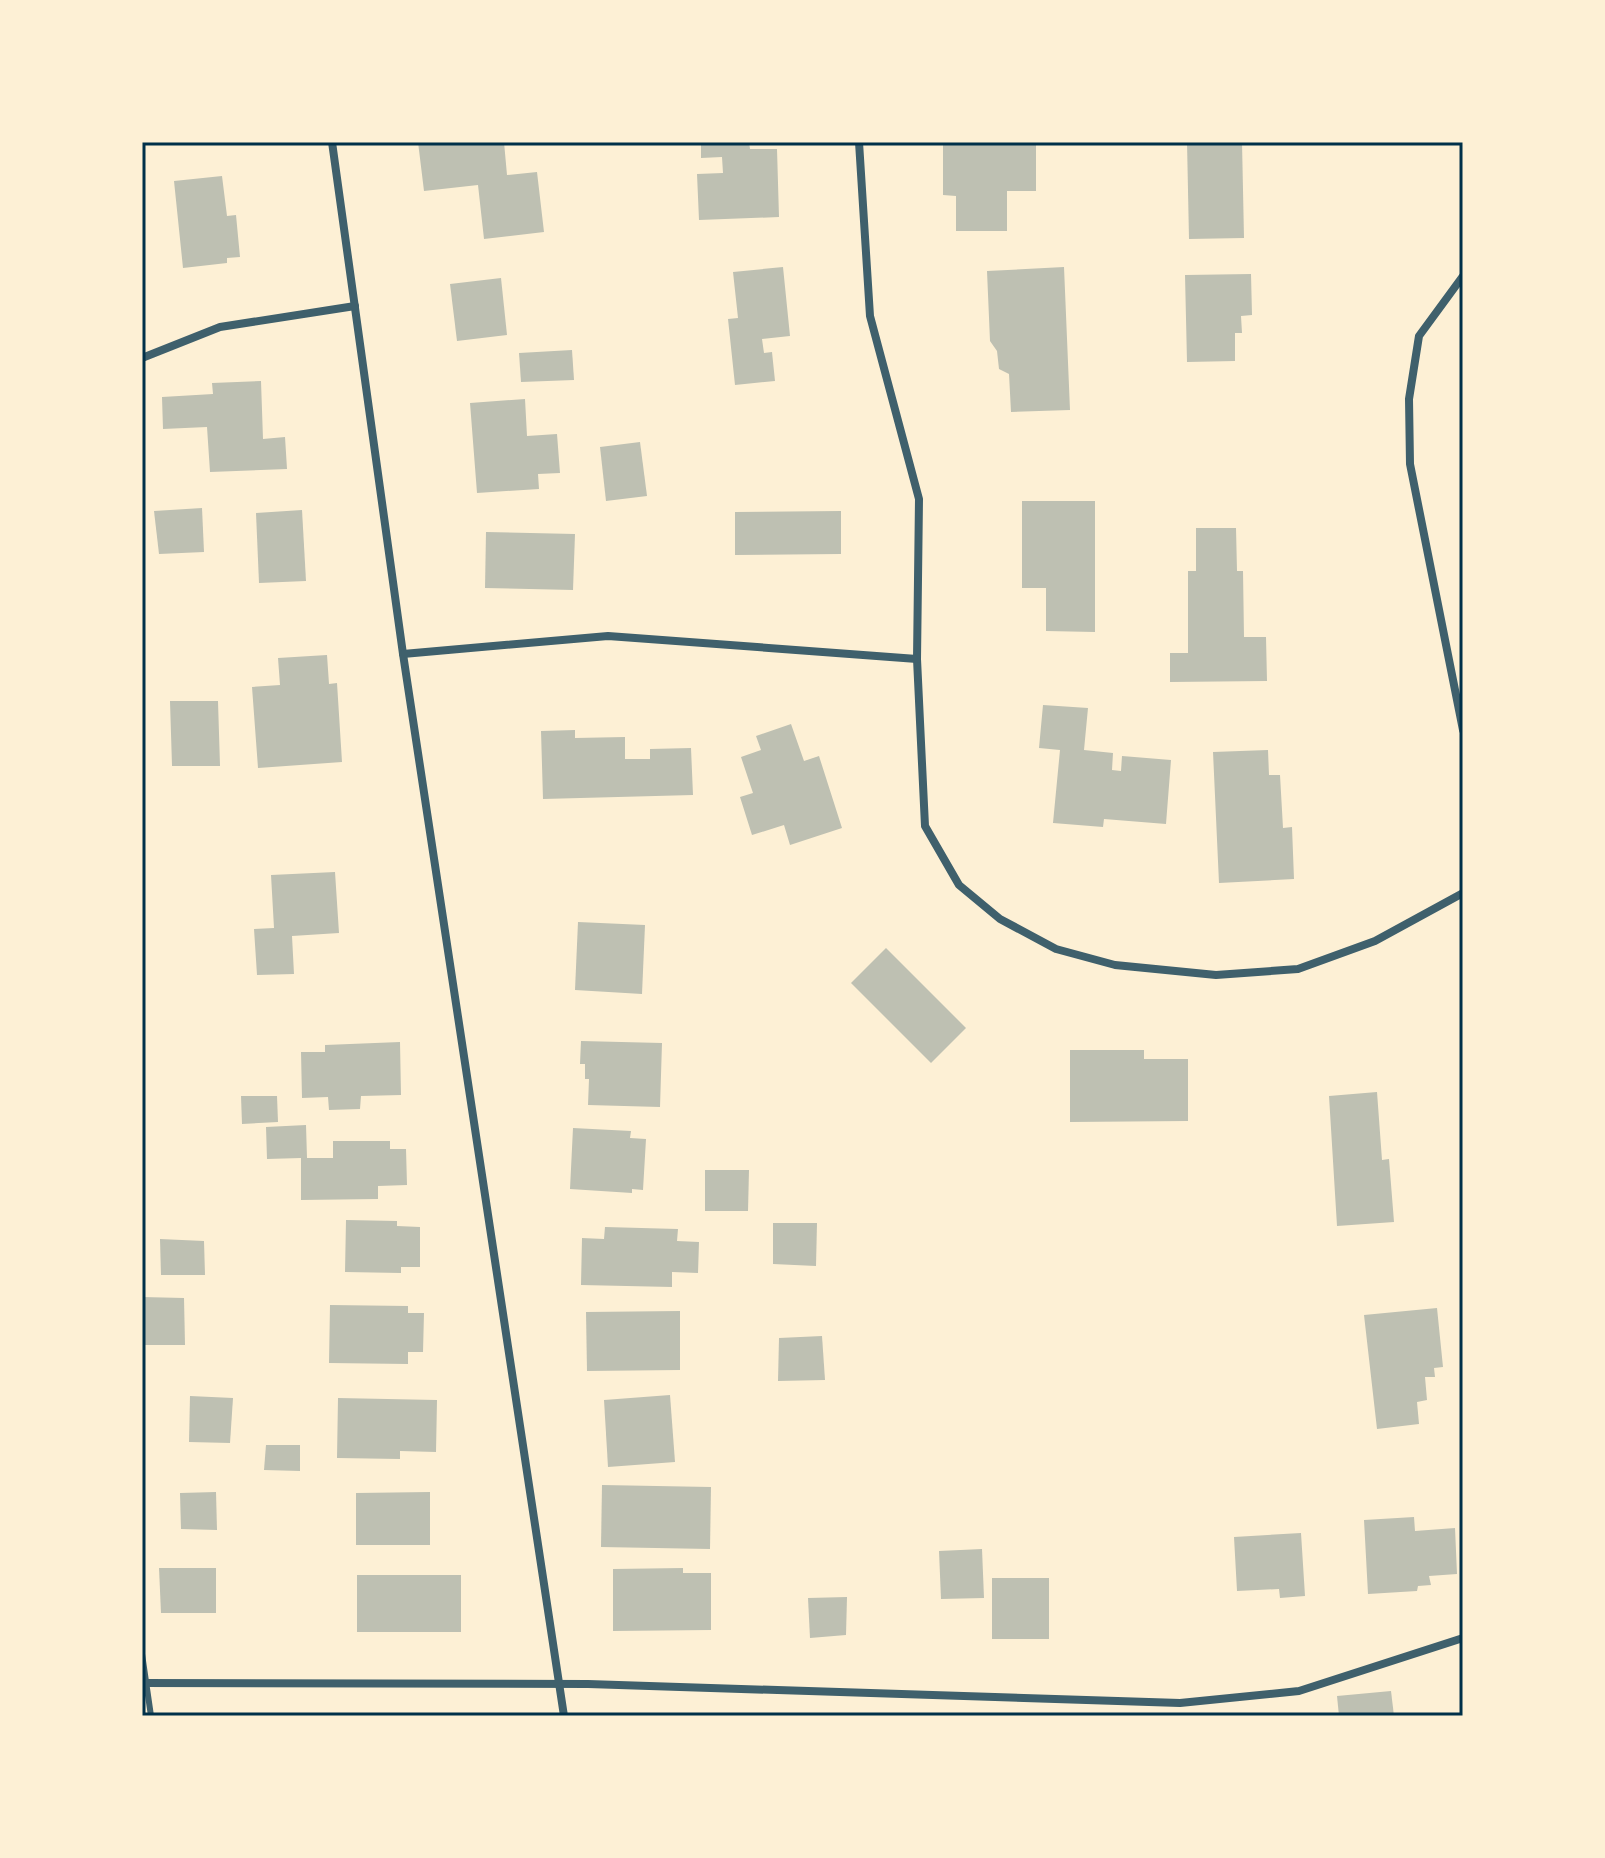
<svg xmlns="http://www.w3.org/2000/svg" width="1605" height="1858" font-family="'Space Grotesk',sans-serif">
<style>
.building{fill:#bec0b2}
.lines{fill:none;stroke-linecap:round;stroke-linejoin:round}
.service{stroke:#3f606c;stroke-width:6}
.minor{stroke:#3f606c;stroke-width:8}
.neatline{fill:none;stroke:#003049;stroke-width:3}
</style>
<rect width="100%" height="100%" fill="#fdf0d5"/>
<!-- building -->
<g class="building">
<polygon points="418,142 504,142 507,175 537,172 544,232 484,239 478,185 424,191"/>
<polygon points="701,142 749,142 750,149 777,149 779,217 699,220 697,174 723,173 722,157 701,158"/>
<polygon points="943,142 1036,142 1036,191 1007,191 1007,231 956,231 956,196 943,195"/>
<polygon points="1187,142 1242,142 1244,238 1189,239"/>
<polygon points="222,176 227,216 236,215 240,257 227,258 227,263 183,268 174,181"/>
<polygon points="783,267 790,336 762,339 764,353 772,352 775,381 735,385 728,319 738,318 733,272"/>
<polygon points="1064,267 1070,410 1011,412 1009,374 999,369 997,351 990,341 987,271"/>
<polygon points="1251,274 1252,315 1241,316 1242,333 1235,333 1235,361 1187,362 1185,275"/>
<polygon points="501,278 507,335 457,341 450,284"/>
<polygon points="572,350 574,380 521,382 519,353"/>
<polygon points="261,381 263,439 285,437 287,469 210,472 207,427 163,429 162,397 213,394 212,383"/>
<polygon points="525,399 527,436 557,434 560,473 538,474 539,489 477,493 470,403"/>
<polygon points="640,442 647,496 606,501 600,447"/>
<polygon points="1022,501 1095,501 1095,632 1046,631 1046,588 1022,588"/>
<polygon points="202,508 204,552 159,554 154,511"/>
<polygon points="302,510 306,581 259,583 256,513"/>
<polygon points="841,511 841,554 735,555 735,512"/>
<polygon points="1196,528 1236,528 1237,571 1243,571 1244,637 1266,637 1267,681 1170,682 1170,653 1188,653 1188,571 1196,571"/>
<polygon points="486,532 575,534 573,590 485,588"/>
<polygon points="327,655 329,684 337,683 342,762 258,768 252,687 280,685 278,658"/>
<polygon points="170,701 218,701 220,766 172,766"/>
<polygon points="1043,705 1088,708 1084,750 1113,753 1112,770 1121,771 1122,756 1171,760 1166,824 1104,819 1103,827 1053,823 1060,750 1039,748"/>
<polygon points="791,724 804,761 819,756 842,828 790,845 784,825 752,835 740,797 753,793 741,757 761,750 756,736"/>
<polygon points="575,730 575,738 625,737 625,759 650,759 650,749 691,748 693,795 543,799 541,731"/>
<polygon points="1268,750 1269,775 1280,775 1283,828 1292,827 1294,879 1219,883 1213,752"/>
<polygon points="335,872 339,933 292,936 294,974 257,975 254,929 274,928 271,875"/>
<polygon points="578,922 645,925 642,994 575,990"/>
<polygon points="886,948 966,1028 931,1063 851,983"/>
<polygon points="581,1041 662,1043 660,1107 588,1105 589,1079 585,1079 585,1064 580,1064"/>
<polygon points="400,1042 401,1095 361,1096 360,1109 329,1110 328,1097 302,1098 301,1052 325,1052 325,1045"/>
<polygon points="1070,1050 1144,1050 1144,1059 1188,1059 1188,1121 1070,1122"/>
<polygon points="1377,1092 1382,1160 1389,1159 1394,1222 1337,1226 1329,1096"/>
<polygon points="241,1096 277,1096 278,1122 242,1124"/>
<polygon points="306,1125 307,1158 333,1158 333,1141 390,1141 390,1149 406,1149 407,1185 378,1186 378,1199 301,1200 301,1158 267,1159 266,1127"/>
<polygon points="573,1128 631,1131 630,1138 646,1139 643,1190 632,1189 632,1193 570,1189"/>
<polygon points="705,1170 749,1170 748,1211 705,1211"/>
<polygon points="346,1220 397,1221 397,1226 420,1227 420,1267 401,1267 401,1273 345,1272"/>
<polygon points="773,1223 817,1223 816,1266 773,1264"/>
<polygon points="605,1227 678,1229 677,1241 699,1242 698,1273 672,1272 672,1287 581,1285 582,1238 604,1239"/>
<polygon points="160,1239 204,1241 205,1275 161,1275"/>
<polygon points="142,1297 184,1298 185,1345 142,1345"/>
<polygon points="330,1305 408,1306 408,1313 424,1313 423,1352 408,1352 408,1364 329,1363"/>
<polygon points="1437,1308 1443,1367 1434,1368 1435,1377 1425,1377 1427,1400 1417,1402 1419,1424 1377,1429 1364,1315"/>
<polygon points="680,1311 680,1370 587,1371 586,1312"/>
<polygon points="822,1336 825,1380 778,1381 779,1338"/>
<polygon points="670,1395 675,1462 608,1467 604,1400"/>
<polygon points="190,1396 233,1398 230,1443 189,1442"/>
<polygon points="338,1398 437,1400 436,1452 400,1451 400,1459 337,1458"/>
<polygon points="266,1445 300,1445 300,1471 264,1470"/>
<polygon points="602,1485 711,1487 710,1549 601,1547"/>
<polygon points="216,1492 217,1530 181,1529 180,1493"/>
<polygon points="430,1492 430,1545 356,1545 356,1493"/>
<polygon points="1414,1517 1415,1531 1455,1528 1457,1574 1429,1576 1431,1585 1418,1586 1417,1591 1368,1594 1364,1520"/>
<polygon points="1301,1533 1305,1596 1280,1598 1279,1589 1237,1591 1234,1537"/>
<polygon points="982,1549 984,1598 941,1599 939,1551"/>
<polygon points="159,1568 216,1568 216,1613 161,1613"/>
<polygon points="683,1568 683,1573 711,1573 711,1630 613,1631 613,1569"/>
<rect x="357" y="1575" width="104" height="57"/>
<rect x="992" y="1578" width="57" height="61"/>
<polygon points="847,1597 846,1635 810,1638 808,1598"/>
<polygon points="1391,1691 1394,1716 1339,1716 1337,1696"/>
</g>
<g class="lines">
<!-- service -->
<polyline class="service" points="142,1654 151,1716"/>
<!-- minor -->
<g class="minor">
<polyline points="332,142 403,654 564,1716"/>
<polyline points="859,142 870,316 919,499 917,659 925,826 959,885 1000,919 1056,949 1115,965 1216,975 1298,969 1375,941 1463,893"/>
<polyline points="1463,276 1419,336 1409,399 1410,464 1463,730"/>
<polyline points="142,358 220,327 355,306"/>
<polyline points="403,654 608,636 917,659"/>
<polyline points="142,1683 588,1684 1180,1703 1299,1691 1463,1638"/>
</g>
</g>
<!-- border -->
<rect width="1605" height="1858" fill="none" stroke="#fdf0d5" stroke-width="288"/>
<rect x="144" y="144" width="1317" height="1570" class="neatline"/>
</svg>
